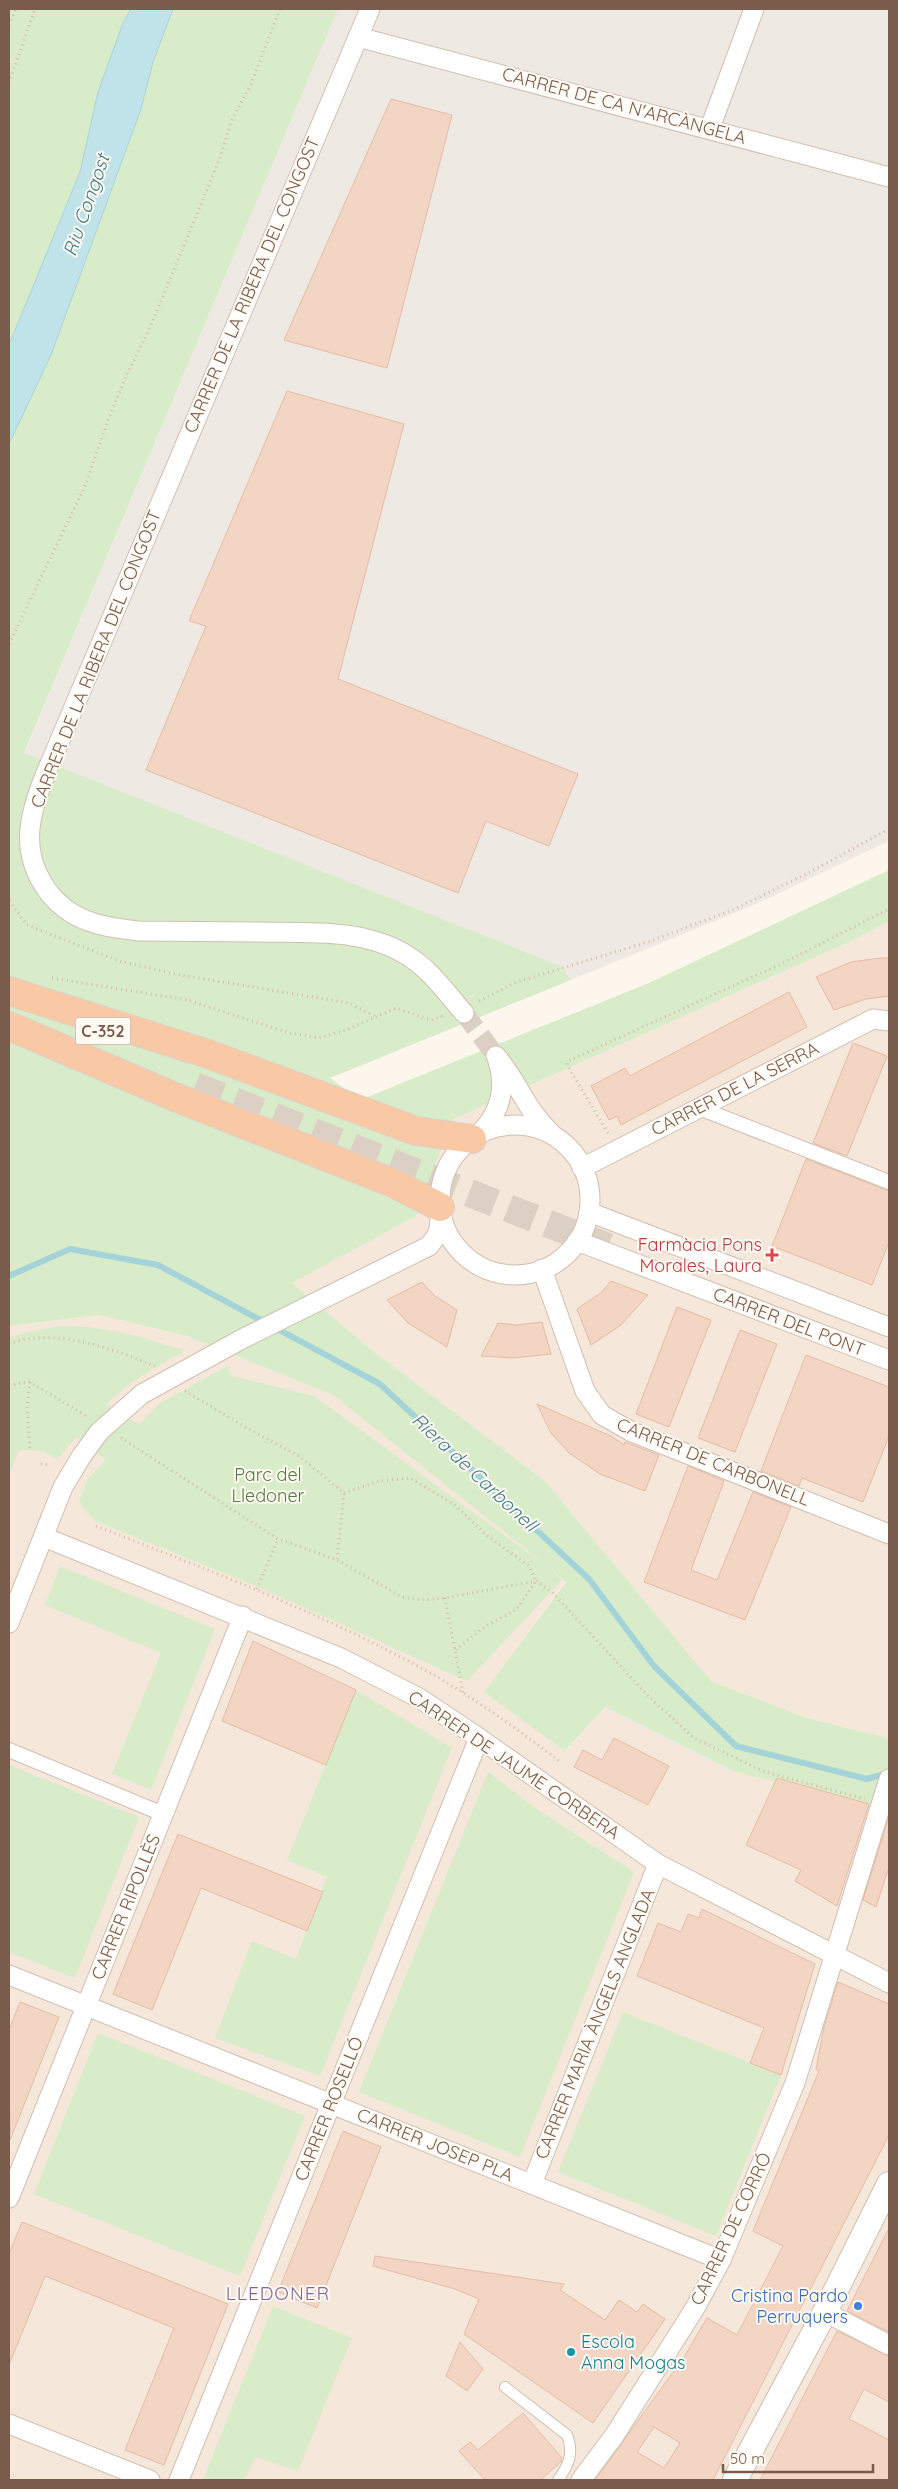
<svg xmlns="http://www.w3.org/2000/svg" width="898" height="2489" font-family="Quicksand,sans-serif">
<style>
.residential{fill:#f5e8da}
.industrial{fill:#efe9e4}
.green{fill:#d8ecc9}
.water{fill:#bfe3e8;stroke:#a5d3da}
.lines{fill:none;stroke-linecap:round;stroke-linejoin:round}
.stream{stroke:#a5d3da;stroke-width:6}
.building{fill:#f3d5c3;stroke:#e6bba3;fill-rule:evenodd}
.minor-tunnel{stroke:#dcd0c4;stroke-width:19;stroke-dasharray:19 9;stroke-linecap:butt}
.trunk-tunnel{stroke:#dcd0c4;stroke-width:28;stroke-dasharray:28 14;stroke-linecap:butt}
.service-casing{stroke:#d1beb0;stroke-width:12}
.pedestrian-casing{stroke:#d1beb0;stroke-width:16}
.minor-casing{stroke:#d1beb0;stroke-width:21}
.tertiary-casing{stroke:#d1beb0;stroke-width:26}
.trunk-casing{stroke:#dad1cd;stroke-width:30}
.path{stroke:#d9b8a5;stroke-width:3;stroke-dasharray:1 4;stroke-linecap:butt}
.service{stroke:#fff;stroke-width:10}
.pedestrian{stroke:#fff;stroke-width:14}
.minor{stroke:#fff;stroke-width:19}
.tertiary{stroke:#fff;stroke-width:24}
.trunk{stroke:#f9c8a4;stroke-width:28}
.minor-bridge-casing{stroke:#d1beb0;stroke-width:21;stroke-linecap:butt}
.minor-bridge{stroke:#fff;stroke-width:19}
.health-dot{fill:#e0444e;stroke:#fffaf3;stroke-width:2}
.shop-dot{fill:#3f7fe0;stroke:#fffaf3;stroke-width:2}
.culture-dot{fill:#0f9aa8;stroke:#fffaf3;stroke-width:2}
.labels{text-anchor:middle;stroke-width:4;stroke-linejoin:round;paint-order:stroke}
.shield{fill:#fffaf3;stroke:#a28b7f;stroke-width:1}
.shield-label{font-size:16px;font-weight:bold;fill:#7a5c4d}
.street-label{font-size:18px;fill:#7a5c4d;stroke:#fffaf3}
.health-label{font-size:18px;fill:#be3a42;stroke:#fffaf3;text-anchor:end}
.park-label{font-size:18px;fill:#537a41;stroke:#fffaf3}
.shop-label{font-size:18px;fill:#366cbe;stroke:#fffaf3;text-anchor:end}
.culture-label{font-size:18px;fill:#0d838f;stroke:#fffaf3;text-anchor:start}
.water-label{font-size:19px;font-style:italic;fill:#437c86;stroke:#fffaf3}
.neighbourhood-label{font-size:19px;letter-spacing:1px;fill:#846695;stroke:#fffaf3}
</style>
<rect width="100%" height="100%" fill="#fdf6ec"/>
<!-- residential -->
<g class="residential">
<polygon points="889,921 889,1738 810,1719 711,1681 545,1481 373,1351 292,1283 416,1216 452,1120 849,942"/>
<polygon points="99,1315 187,1336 333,1395 566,1581 484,1692 566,1751 605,1707 733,1771 889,1795 889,2480 9,2480 9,1326"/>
</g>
<!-- industrial -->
<polygon class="industrial" points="338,9 889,9 889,841 754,905 571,980 561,966 24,754"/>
<!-- green -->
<g class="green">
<polygon points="9,9 131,9 123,23 98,92 80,172 9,345"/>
<path d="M 173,9 L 338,9 L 24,753 L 561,966 L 571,980 L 330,1078 L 360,1100 L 649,983 L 889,870 L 889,921 L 849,942 L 452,1120 L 416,1216 L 292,1283 L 373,1351 L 545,1481 L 711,1681 L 810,1719 L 889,1738 L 889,1795 L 871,1805 L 733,1771 L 605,1707 L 565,1751 L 484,1692 L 566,1582 L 549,1567 L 562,1580 L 467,1681 L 258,1587 L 95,1521 L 84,1510 L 79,1501 L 88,1479 L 106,1460 L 77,1437 L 57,1459 L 43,1451 L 19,1450 L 9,1476 L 9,1337 C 23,1334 39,1329 54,1327 C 97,1323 140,1337 181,1349 L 184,1352 C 155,1366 130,1382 106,1404 L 139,1424 L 159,1404 L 227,1366 L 232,1376 L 314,1396 L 548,1567 L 333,1395 L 187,1336 L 99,1315 L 9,1326 L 9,444 L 51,355 L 141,109 L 153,62 Z"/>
<polygon points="60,1566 215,1629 151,1790 112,1774 161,1653 45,1605"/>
<polygon points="356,1690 452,1748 320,2076 215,2038 252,1941 296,1959 327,1877 287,1860"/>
<polygon points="9,1765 139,1817 75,1978 9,1952"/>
<polygon points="488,1772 535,1808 634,1872 520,2157 359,2092"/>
<polygon points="623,2012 781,2075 716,2236 558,2172"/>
<polygon points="98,2033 305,2116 240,2276 34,2194"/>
<polygon points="273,2306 352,2338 298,2471 256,2457 244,2480 203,2480"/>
</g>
<!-- water -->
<polygon class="water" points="131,9 173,9 153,62 141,109 51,355 9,444 9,345 80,172 98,92 123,23"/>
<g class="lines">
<!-- stream -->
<polyline class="stream" points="9,1276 70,1249 158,1265 380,1384 589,1579 654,1666 736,1746 867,1779 888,1773"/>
</g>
<!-- building -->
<g class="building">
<polygon points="391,99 452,115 387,368 284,340"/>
<polygon points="287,391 404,424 338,679 578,774 549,846 486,821 458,893 146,770 206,626 189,621"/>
<polygon points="881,958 889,958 889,996 866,999 834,1010 816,977 851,962"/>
<polygon points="789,992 807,1027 621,1125 617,1116 609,1120 591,1086 625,1068 630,1076"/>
<polygon points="853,1043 887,1056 847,1156 813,1143"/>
<polygon points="806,1159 889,1191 889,1242 872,1285 772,1246"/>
<polygon points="611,1281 648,1295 621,1325 591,1345 577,1309 602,1292"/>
<polygon points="422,1282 435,1296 457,1310 447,1347 408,1323 387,1300"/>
<polygon points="677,1307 711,1320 669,1427 636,1414"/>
<polygon points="542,1322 551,1354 513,1358 481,1356 498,1323 516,1325"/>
<polygon points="740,1330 777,1344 735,1452 698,1438"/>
<polygon points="806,1355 889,1387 889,1436 863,1502 802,1478 799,1486 761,1471"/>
<polygon points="537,1404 611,1436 624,1445 625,1442 659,1455 645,1491 600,1474 569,1453 551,1433"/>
<polygon points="688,1466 724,1481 691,1570 717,1580 753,1492 791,1507 745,1620 644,1582"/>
<polygon points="253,1641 356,1690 326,1765 222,1721"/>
<polygon points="614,1738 669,1766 648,1805 574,1767 583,1750 602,1760"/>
<polygon points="777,1778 869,1804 837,1906 795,1881 801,1870 746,1845"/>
<polygon points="889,1816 889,1867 876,1907 863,1900"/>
<polygon points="178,1834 323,1892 307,1931 201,1888 152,2010 113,1994"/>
<polygon points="702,1909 815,1964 781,2075 750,2063 764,2028 637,1976 658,1923 681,1932 688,1914 699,1918"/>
<path d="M 838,1982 L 889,2004 L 889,2135 L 713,2480 L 595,2480 L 684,2357 L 707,2318 L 737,2335 L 783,2246 L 753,2231 L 819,2071 L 816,2069 L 824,2027 ZM 654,2427 L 680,2443 L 664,2468 L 637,2452 Z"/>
<polygon points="20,2002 59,2017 10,2140 9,2030"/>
<polygon points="343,2131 381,2147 317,2308 278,2292"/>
<polygon points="22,2222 228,2304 164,2465 125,2450 174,2328 45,2276 9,2365 9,2254"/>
<polygon points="889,2228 889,2332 847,2311"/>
<polygon points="375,2256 564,2284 560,2290 605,2320 619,2300 637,2312 643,2304 665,2319 593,2423 464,2334 479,2299 455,2289 373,2266"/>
<polygon points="837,2331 889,2356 889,2402 864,2389 849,2419 889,2440 889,2480 760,2480"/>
<polygon points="460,2342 483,2369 467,2391 446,2376"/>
<polygon points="523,2413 562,2458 561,2462 540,2480 485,2480 459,2451 470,2442 478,2450"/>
</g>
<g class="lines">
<!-- minor-tunnel -->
<polyline class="minor-tunnel" points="464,1013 496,1056"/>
<!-- trunk-tunnel -->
<polyline class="trunk-tunnel" points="195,1086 608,1247"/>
<defs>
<path id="service" d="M 505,2387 L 567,2435 C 574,2453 569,2465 558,2480"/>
<g id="pedestrian">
<polyline points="699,1108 889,1182"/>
<polyline points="9,1750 163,1814"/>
</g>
<g id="minor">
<path d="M 370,9 L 52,759 C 43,779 35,799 31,821 C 23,866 50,910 94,923 C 109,928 124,929 139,931 C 178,931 218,932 257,932 C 306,933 361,928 405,954 C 430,969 445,991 464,1013"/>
<polyline points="358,37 889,177"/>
<polyline points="710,128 754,9"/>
<path d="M 496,1056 C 517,1080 526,1110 550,1132"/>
<circle cx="515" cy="1200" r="75"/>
<path d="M 481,1132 C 500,1112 507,1089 498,1061"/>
<polyline points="582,1168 873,1019 889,1021"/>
<polyline points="589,1212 889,1327"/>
<polyline points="577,1241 889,1360"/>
<polyline points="542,1269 585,1391 602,1415 632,1432 889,1534"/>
<polyline points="142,1394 242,1339 429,1246 438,1234 441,1214"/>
<polyline points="44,1537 341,1658 419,1698 479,1738 658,1864 889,1983"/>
<polyline points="9,1623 63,1487 81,1457"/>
<polyline points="9,1975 721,2260"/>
<polyline points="532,2184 658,1864"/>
<polyline points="9,2198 243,1616"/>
<polyline points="825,2312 889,2345"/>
<polyline points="9,2424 150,2480"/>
<polyline points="179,2480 479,1738"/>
<polyline points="581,2480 614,2436 695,2308 721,2260 795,2083 889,1779"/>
</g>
<polyline id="tertiary" points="735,2480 825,2312 889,2184"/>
<g id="trunk">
<polyline points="9,991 208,1054 416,1131 472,1139"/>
<polyline points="9,1026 175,1097 393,1183 440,1207"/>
</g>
</defs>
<!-- service casing -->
<use href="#service" class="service-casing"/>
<!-- pedestrian casing -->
<use href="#pedestrian" class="pedestrian-casing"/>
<!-- minor casing -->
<use href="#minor" class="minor-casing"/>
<!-- tertiary casing -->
<use href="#tertiary" class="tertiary-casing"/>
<!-- trunk casing -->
<use href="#trunk" class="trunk-casing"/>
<!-- path -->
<g class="path">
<polyline points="9,25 16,9"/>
<polyline points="9,83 35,9"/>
<polyline points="9,644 85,486 108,420 126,376 149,330 220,158 231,122 251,84 280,9"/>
<polyline points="9,901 27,925 119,961 180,975 349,1003 374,1016"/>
<polyline points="52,978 187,1000 290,1033 319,1038 346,1030 396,1008 431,1020 443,1016"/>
<polyline points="479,1001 517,982 648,942 735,909 810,872 889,829"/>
<polyline points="608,1133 567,1065 568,1061 781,964 889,909"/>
<path d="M 9,1343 C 60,1328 108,1348 155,1366"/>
<polyline points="30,1382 27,1406 30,1450"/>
<polyline points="9,1385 30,1382 88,1417"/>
<polyline points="185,1391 247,1428 299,1456 344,1493 337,1560"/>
<polyline points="121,1438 278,1539 337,1560 402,1597 421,1600 445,1598 536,1581 552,1592 650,1698 694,1738 765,1772 865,1799"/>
<polyline points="41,1464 49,1465"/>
<polyline points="344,1493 380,1481 410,1478 455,1505 485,1534 529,1566 536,1581 516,1610 486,1626 455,1650"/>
<path d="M 96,1526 C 206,1569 317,1611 421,1668 C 471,1695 517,1729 562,1763"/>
<polyline points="257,1589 278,1539"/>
<polyline points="445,1598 463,1693"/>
</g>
<!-- service -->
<use href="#service" class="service"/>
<!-- pedestrian -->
<use href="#pedestrian" class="pedestrian"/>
<!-- minor -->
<use href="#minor" class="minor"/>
<!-- tertiary -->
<use href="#tertiary" class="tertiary"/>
<!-- trunk -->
<use href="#trunk" class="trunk"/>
<defs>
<polyline id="minor-bridge" points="81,1457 99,1432 142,1394"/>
</defs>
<!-- minor-bridge casing -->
<use href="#minor-bridge" class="minor-bridge-casing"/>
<!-- minor-bridge -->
<use href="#minor-bridge" class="minor-bridge"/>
</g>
<!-- markers -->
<path class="health-dot" d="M769.5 1247.5h5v5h5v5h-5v5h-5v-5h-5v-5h5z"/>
<circle class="shop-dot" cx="858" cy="2306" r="5"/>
<circle class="culture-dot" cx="571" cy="2352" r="5"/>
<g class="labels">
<!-- shield labels -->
<rect class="shield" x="75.5" y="1017.5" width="55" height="27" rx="4"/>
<g class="shield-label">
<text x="103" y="1037">C-352</text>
</g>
<!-- street labels -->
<g class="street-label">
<text transform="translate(624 106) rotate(15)" y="6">CARRER DE CA N'ARCÀNGELA</text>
<text transform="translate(252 285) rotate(-67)" y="6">CARRER DE LA RIBERA DEL CONGOST</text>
<text transform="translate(96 659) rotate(-68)" y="6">CARRER DE LA RIBERA DEL CONGOST</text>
<text transform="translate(735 1089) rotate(-27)" y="6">CARRER DE LA SERRA</text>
<text transform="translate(789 1322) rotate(21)" y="6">CARRER DEL PONT</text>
<text transform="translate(713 1462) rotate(22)" y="6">CARRER DE CARBONELL</text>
<text transform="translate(514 1765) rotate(34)" y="6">CARRER DE JAUME CORBERA</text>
<text transform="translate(126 1907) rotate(-68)" y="6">CARRER RIPOLLÈS</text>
<text transform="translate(595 2024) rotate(-68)" y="6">CARRER MARIA ÀNGELS ANGLADA</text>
<text transform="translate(329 2109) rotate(-68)" y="6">CARRER ROSELLÓ</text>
<text transform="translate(435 2145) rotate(22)" y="6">CARRER JOSEP PLA</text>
<text transform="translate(731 2229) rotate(-65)" y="6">CARRER DE CORRÓ</text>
</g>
<!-- health labels -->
<g class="health-label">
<text x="762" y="1251">Farmàcia Pons<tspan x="762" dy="21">Morales, Laura</tspan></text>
</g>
<!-- park labels -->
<g class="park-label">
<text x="268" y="1481">Parc del<tspan x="268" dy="21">Lledoner</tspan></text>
</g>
<!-- shop labels -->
<g class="shop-label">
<text x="848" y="2302">Cristina Pardo<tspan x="848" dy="21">Perruquers</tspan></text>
</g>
<!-- culture labels -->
<g class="culture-label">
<text x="581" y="2348">Escola<tspan x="581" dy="21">Anna Mogas</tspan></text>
</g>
<!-- water labels -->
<g class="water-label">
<text transform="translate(86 205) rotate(-71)" y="7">Riu Congost</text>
<text transform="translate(475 1472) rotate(43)" y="7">Riera de Carbonell</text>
</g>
<!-- neighbourhood labels -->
<g class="neighbourhood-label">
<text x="278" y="2300">LLEDONER</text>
</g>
</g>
<!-- border -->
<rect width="898" height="2489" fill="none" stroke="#7a5c4d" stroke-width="20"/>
<!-- scale -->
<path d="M723 2464v8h150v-8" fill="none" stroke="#7a5c4d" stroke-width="2.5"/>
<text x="730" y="2464" font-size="15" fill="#7a5c4d" stroke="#fffaf3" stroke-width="4" paint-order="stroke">50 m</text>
</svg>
